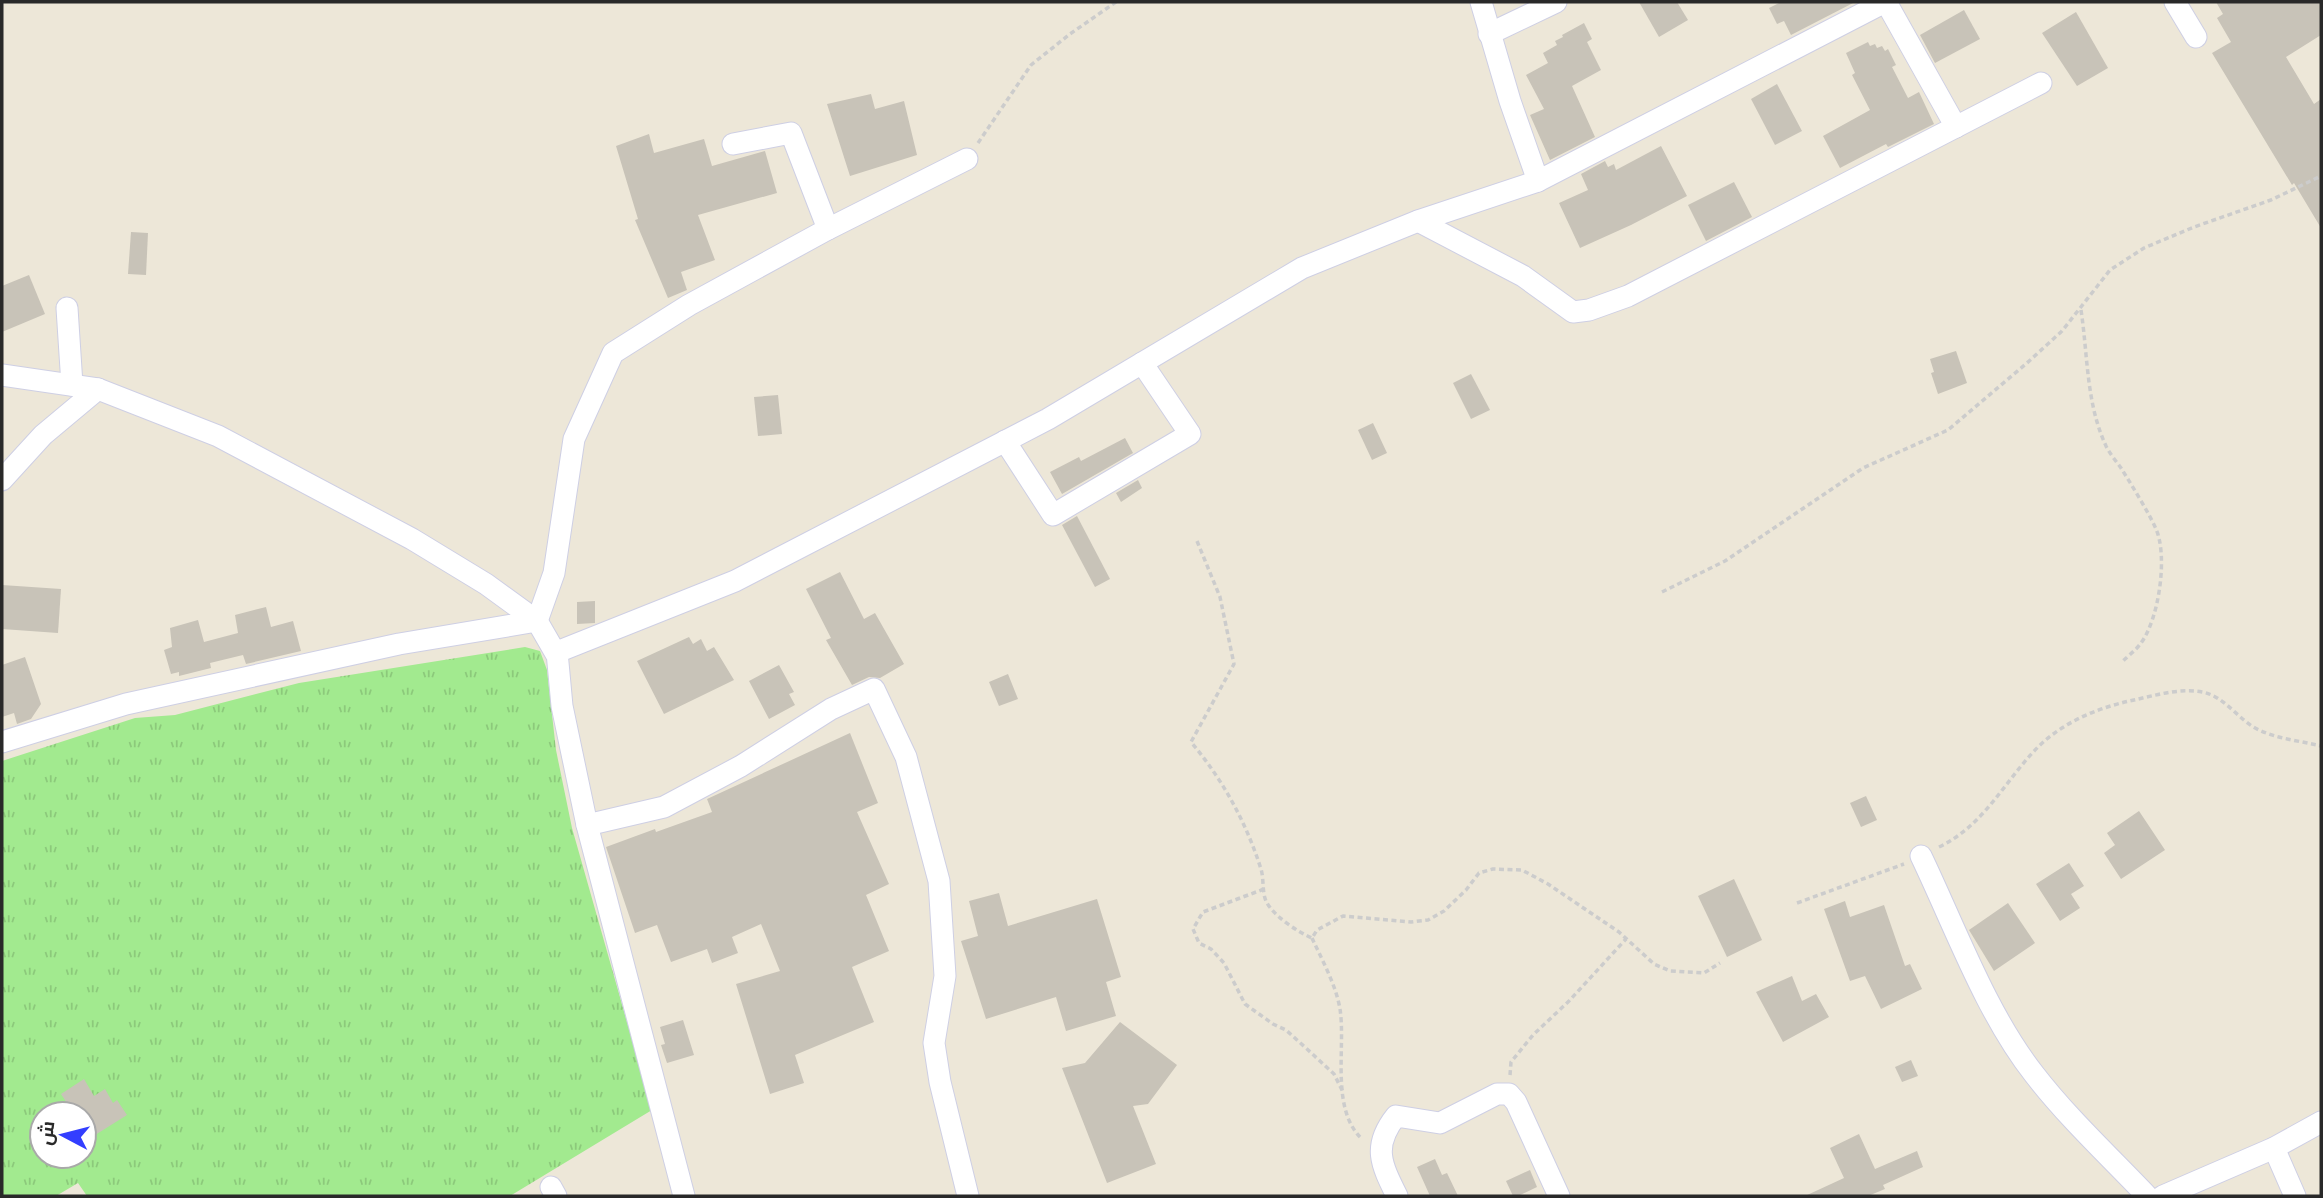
<svg xmlns="http://www.w3.org/2000/svg" width="2323" height="1198" font-family="Signika,Cairo,sans-serif">
<style>
.grass{fill:url(#grass-tufts);fill-rule:evenodd}
.building{fill:#c8c3b8}
.lines{fill:none;stroke-linecap:round;stroke-linejoin:round}
.minor-casing{stroke:#cecfe4;stroke-width:23}
.path{stroke:#ccc;stroke-width:3.5;stroke-dasharray:5 3.5;stroke-linecap:butt}
.minor{stroke:#fff;stroke-width:21}
</style>
<defs>
<pattern id="grass-tufts" width="24" height="20" patternUnits="userSpaceOnUse" patternTransform="scale(1.75)"><rect width="24" height="20" fill="#a2ea8f"/><path d="M3 7l-1-3M5 7V3M7 7l1-3M15 17l-1-3M17 17v-4M19 17l1-3" fill="none" stroke="#8cc97b"/></pattern>
</defs>
<rect width="100%" height="100%" fill="#ede7d8"/>
<!-- grass -->
<path class="grass" d="M 525,647 L 540,651 L 547,670 L 556,750 L 572,828 L 652,1110 L 510,1196 L 87,1196 L 78,1183 L 56,1196 L 2,1196 L 2,761 L 135,718 L 175,715 L 299,683 ZM 42,1114 L 84,1114 L 84,1156 L 42,1156 Z"/>
<!-- building -->
<g class="building">
<polygon points="1639,2 1677,2 1688,20 1659,37"/>
<polygon points="1781,2 1855,2 1791,35 1784,21 1777,24 1769,8"/>
<polygon points="2216,2 2321,2 2321,35 2286,57 2314,104 2321,99 2321,228 2294,183 2292,185 2212,53 2231,42 2217,18 2223,14"/>
<polygon points="1964,10 1980,39 1935,63 1920,35"/>
<polygon points="2076,12 2108,68 2077,86 2042,33"/>
<polygon points="1584,23 1592,39 1587,42 1601,70 1572,86 1595,137 1550,160 1530,115 1544,109 1526,75 1548,63 1543,53 1557,45 1555,41 1563,37 1562,35"/>
<polygon points="1868,42 1870,46 1875,44 1877,48 1882,46 1885,51 1888,49 1896,65 1892,67 1908,98 1919,92 1934,124 1888,147 1886,144 1840,168 1823,136 1870,110 1852,75 1855,73 1846,53"/>
<polygon points="1777,84 1802,131 1775,145 1751,99"/>
<polygon points="871,94 875,109 904,101 917,155 850,176 827,104"/>
<polygon points="649,134 654,153 704,139 712,166 765,151 777,193 698,215 715,260 681,272 687,290 668,298 635,220 638,219 616,146"/>
<polygon points="1661,146 1687,196 1631,225 1580,248 1559,203 1588,190 1581,174 1605,161 1608,167 1614,164 1616,170"/>
<polygon points="1734,182 1752,217 1706,241 1688,205"/>
<polygon points="131,232 148,233 146,275 128,274"/>
<polygon points="29,275 45,314 2,332 2,286"/>
<polygon points="1956,351 1967,383 1938,394 1931,373 1934,372 1930,359"/>
<polygon points="1471,374 1490,410 1471,419 1453,383"/>
<polygon points="778,395 782,434 758,436 754,397"/>
<polygon points="1373,423 1387,453 1372,460 1358,430"/>
<polygon points="1125,438 1133,453 1062,494 1050,472 1079,457 1081,461"/>
<polygon points="1138,480 1142,488 1121,502 1116,493"/>
<polygon points="1077,516 1110,579 1095,587 1062,525"/>
<polygon points="840,572 864,619 875,613 904,664 880,678 869,677 852,685 826,640 831,638 806,589"/>
<polygon points="2,585 61,589 58,633 2,629"/>
<polygon points="595,601 595,623 577,624 577,602"/>
<polygon points="266,607 271,627 293,621 301,651 246,664 243,655 210,663 211,668 179,676 179,672 171,674 164,650 172,647 170,628 198,620 204,642 238,633 235,615"/>
<polygon points="689,637 693,644 701,639 707,651 714,647 734,680 664,714 637,661"/>
<polygon points="25,657 41,704 31,719 17,724 14,713 2,717 2,665"/>
<polygon points="779,665 794,692 789,694 795,705 769,719 749,681"/>
<polygon points="1008,674 1018,699 999,706 989,682"/>
<polygon points="850,733 878,803 857,812 889,884 866,895 889,951 852,967 874,1022 795,1055 804,1083 770,1094 736,984 780,971 761,924 732,937 738,953 712,963 707,949 671,962 657,925 635,933 606,847 655,829 656,832 712,812 707,799"/>
<polygon points="1866,796 1877,820 1861,827 1850,803"/>
<polygon points="2139,811 2165,850 2121,879 2104,853 2115,845 2107,833"/>
<polygon points="2069,863 2084,886 2071,894 2080,908 2060,921 2036,884"/>
<polygon points="1734,879 1762,940 1727,957 1698,896"/>
<polygon points="999,893 1008,926 1097,899 1121,977 1106,982 1116,1016 1066,1031 1056,997 986,1019 961,941 978,936 969,901"/>
<polygon points="1845,901 1850,917 1884,905 1905,966 1910,964 1922,989 1881,1009 1865,976 1850,981 1824,909"/>
<polygon points="2008,903 2035,943 1994,971 1969,930"/>
<polygon points="1792,976 1802,1001 1816,994 1829,1017 1783,1042 1756,992"/>
<polygon points="683,1020 694,1055 667,1063 661,1045 665,1044 660,1027"/>
<polygon points="1120,1022 1177,1065 1148,1104 1133,1106 1156,1164 1107,1183 1062,1068 1085,1063"/>
<polygon points="1911,1060 1918,1076 1902,1082 1895,1067"/>
<polygon points="84,1079 94,1096 105,1089 113,1103 117,1100 127,1115 84,1142 84,1114 74,1114 61,1094"/>
<polygon points="1859,1134 1875,1169 1917,1151 1923,1167 1883,1185 1885,1189 1868,1196 1805,1196 1844,1178 1830,1148"/>
<polygon points="1435,1159 1442,1175 1447,1173 1458,1196 1430,1196 1417,1167"/>
<polygon points="1530,1170 1537,1187 1518,1196 1513,1196 1506,1181"/>
</g>
<g class="lines">
<defs>
<g id="minor">
<polyline points="1481,2 1510,101 1538,181"/>
<polyline points="1886,2 1956,127"/>
<polyline points="2175,2 2196,37"/>
<polyline points="1489,34 1556,2"/>
<polyline points="1418,221 1523,276 1573,312 1589,310 1628,296 2041,83"/>
<polyline points="828,229 967,159"/>
<polyline points="67,308 72,385"/>
<polyline points="2,375 98,389 218,436 412,539 486,584 537,621 556,654 557,652 562,706 587,825 684,1196"/>
<polyline points="1005,441 1053,515 1190,434 1142,363"/>
<polyline points="2,480 43,435 98,389"/>
<polyline points="557,652 735,581 1048,419 1302,268 1418,221 1538,181 1885,2"/>
<polyline points="2,742 126,704 399,644 537,621 554,573 574,439 613,353 689,305 828,229 791,133 733,144"/>
<polyline points="587,825 664,807 741,766 831,709 874,689 906,757 939,881 945,976 934,1043 940,1082 968,1196"/>
<path d="M 1921,856 C 1955,927 1986,1013 2034,1074 C 2068,1118 2109,1156 2147,1196"/>
<polyline points="2274,1148 2295,1196"/>
<polyline points="551,1187 556,1196"/>
<path d="M 1397,1196 C 1381,1164 1372,1146 1396,1116 L 1440,1123 L 1497,1094 L 1509,1094 L 1516,1102 L 1559,1196"/>
<polyline points="2163,1196 2274,1148 2321,1122"/>
</g>
</defs>
<!-- minor casing -->
<use href="#minor" class="minor-casing"/>
<!-- path -->
<g class="path">
<polyline points="978,143 1031,65 1070,34 1116,2"/>
<path d="M 2081,310 C 2088,356 2086,403 2106,446 C 2110,454 2116,461 2121,468 C 2131,484 2149,513 2156,529 C 2168,556 2159,619 2141,643 C 2136,650 2128,656 2122,662"/>
<path d="M 1197,541 L 1220,597 L 1234,664 L 1191,742 C 1223,780 1246,822 1261,869 C 1264,879 1262,892 1266,901 C 1273,916 1298,932 1312,938 L 1317,930 L 1343,916 L 1411,922 L 1428,920 L 1444,911 L 1466,890 L 1479,873 L 1493,869 L 1522,870 L 1548,884 L 1619,932 L 1654,964 L 1670,971 L 1704,973 L 1720,963"/>
<polyline points="1662,592 1725,561 1863,468 1948,430 2027,363 2062,331 2110,270 2144,248 2194,227 2271,200 2321,176"/>
<path d="M 1939,847 C 1985,825 2005,780 2039,746 C 2065,721 2100,707 2134,700 C 2156,695 2180,688 2202,692 C 2225,696 2239,721 2259,730 C 2278,739 2301,741 2321,746"/>
<polyline points="1264,889 1203,912 1193,929 1199,943 1211,949 1224,963 1245,1004 1273,1024 1286,1030 1307,1049 1334,1074 1343,1092"/>
<polyline points="1797,903 1904,864"/>
<path d="M 1312,938 C 1322,960 1336,985 1340,1009 C 1346,1048 1330,1109 1362,1139"/>
<polyline points="1510,1075 1511,1062 1533,1035 1569,1001 1626,939"/>
</g>
<!-- minor -->
<use href="#minor" class="minor"/>
</g>
<!-- border -->
<rect width="2323" height="1198" fill="none" stroke="#292929" stroke-width="7"/>
<!-- north arrow -->
<g transform="translate(63 1135) rotate(277)"><circle r="33" fill="#ffffff" stroke="#a9a9a9" stroke-width="2"/>
<path d="M0-5L12 26L0 18L-12 26Z" fill="#333eff"/>
<text y="-10" font-size="19" font-weight="bold" text-anchor="middle" fill="#292929">ش</text>
</g>
</svg>
